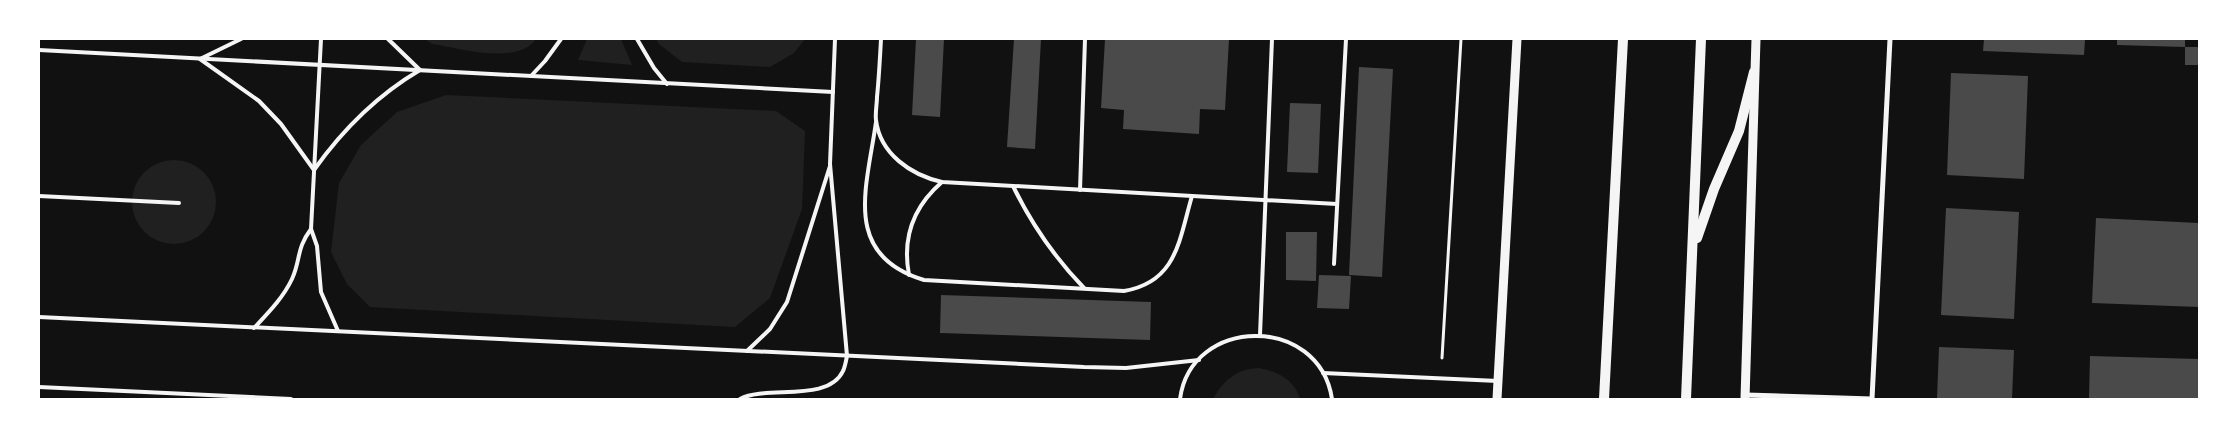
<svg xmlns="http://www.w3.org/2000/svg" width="2238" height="438" font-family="'Golos Text',sans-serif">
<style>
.green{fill:#202020}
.building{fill:#4a4a4a}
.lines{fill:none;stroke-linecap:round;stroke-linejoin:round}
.path{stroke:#f5f5f5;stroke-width:3}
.service{stroke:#f5f5f5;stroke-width:4}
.minor{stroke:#f5f5f5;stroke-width:5}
.tertiary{stroke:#f5f5f5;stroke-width:9}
.secondary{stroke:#f5f5f5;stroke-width:10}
</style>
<rect width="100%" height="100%" fill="#111"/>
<!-- green -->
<g class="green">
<path d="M 425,39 L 536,39 C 517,66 460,48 432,44 Z"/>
<polygon points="587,39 621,39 632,65 578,60"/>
<polygon points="656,39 805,39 794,53 770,67 682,62 659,44"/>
<polygon points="446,95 776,111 805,131 802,209 770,298 735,327 370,307 347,284 331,252 339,183 361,145 397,112"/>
<circle cx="174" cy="202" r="42"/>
<path d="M 1259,368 C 1278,372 1294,379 1300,399 L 1213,399 C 1224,379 1237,369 1259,368 Z"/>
</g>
<!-- building -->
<g class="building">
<polygon points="916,39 944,39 940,117 912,115"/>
<polygon points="1014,39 1041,39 1035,149 1007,147"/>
<polygon points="1105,39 1229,39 1225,110 1200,109 1199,134 1123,129 1124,110 1101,108"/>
<polygon points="1984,39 2085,39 2084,55 1983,51"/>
<polygon points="2117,39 2185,39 2185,47 2199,47 2199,65 2185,65 2185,47 2117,45"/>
<polygon points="1359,67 1393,69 1382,277 1349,275"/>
<polygon points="1951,73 2028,76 2024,179 1947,175"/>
<polygon points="1290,103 1321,104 1318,173 1287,172"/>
<polygon points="1946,208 2019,212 2014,319 1941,315"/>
<polygon points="2096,218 2199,223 2199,307 2092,303"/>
<polygon points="1286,232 1317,232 1316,281 1286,280"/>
<polygon points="1319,275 1351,276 1349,309 1317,308"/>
<polygon points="941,295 1151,302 1150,340 940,333"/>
<polygon points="1939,347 2014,350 2012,399 1937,399"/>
<polygon points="2090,356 2199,359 2199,399 2089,399"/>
</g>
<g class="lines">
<!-- path -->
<polyline class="path" points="1442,358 1461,39"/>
<!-- service -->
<g class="service">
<path d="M 241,39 L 200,59 L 259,101 L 281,124 L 314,170 C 343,129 376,96 420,70 L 388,39"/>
<polyline points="321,39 311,229 317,246 321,292 338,331"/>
<polyline points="637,39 654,68 667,84"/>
<path d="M 881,39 C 880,58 879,77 877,97 C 877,104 875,113 876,120 C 880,154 911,175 942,182 L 1337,204"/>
<polyline points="39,50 833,92"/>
<polyline points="531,76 545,61 561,39"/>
<path d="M 876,122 C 867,187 841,255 924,280 L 1124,291 C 1177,282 1179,240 1192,196"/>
<path d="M 1013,186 C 1032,225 1054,257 1084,288"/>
<polyline points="1080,190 1085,39"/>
<polyline points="39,196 179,203"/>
<polyline points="1334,264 1346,39"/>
<path d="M 909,275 C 902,238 913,207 942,182"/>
<polyline points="39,317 1084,367 1126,368 1199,360"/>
<path d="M 254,328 C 268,313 283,298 292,279 C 301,259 296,249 311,229"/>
<polyline points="1260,335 1272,39"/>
<polyline points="747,351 770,329 787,302 830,166"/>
<polyline points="1323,373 1498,381"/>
<polyline points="39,387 291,399"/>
<path d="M 740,399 C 767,385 828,403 843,371 C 845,367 846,361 847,356 L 830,164 L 835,39"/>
<path d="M 1180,399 C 1191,316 1319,314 1332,399"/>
</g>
<!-- minor -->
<g class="minor">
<polyline points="1746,395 1872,399"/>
<polyline points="1872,399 1890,39"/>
</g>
<!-- tertiary -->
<g class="tertiary">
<polyline points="1497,399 1517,39"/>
<polyline points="1745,399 1756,39"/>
</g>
<!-- secondary -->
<g class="secondary">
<polyline points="1697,238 1714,189 1739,131 1754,72"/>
<polyline points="1604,399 1623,39"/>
<polyline points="1686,399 1701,39"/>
</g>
</g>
<!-- border -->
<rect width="2238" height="438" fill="none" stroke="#ffffff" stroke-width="80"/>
</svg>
